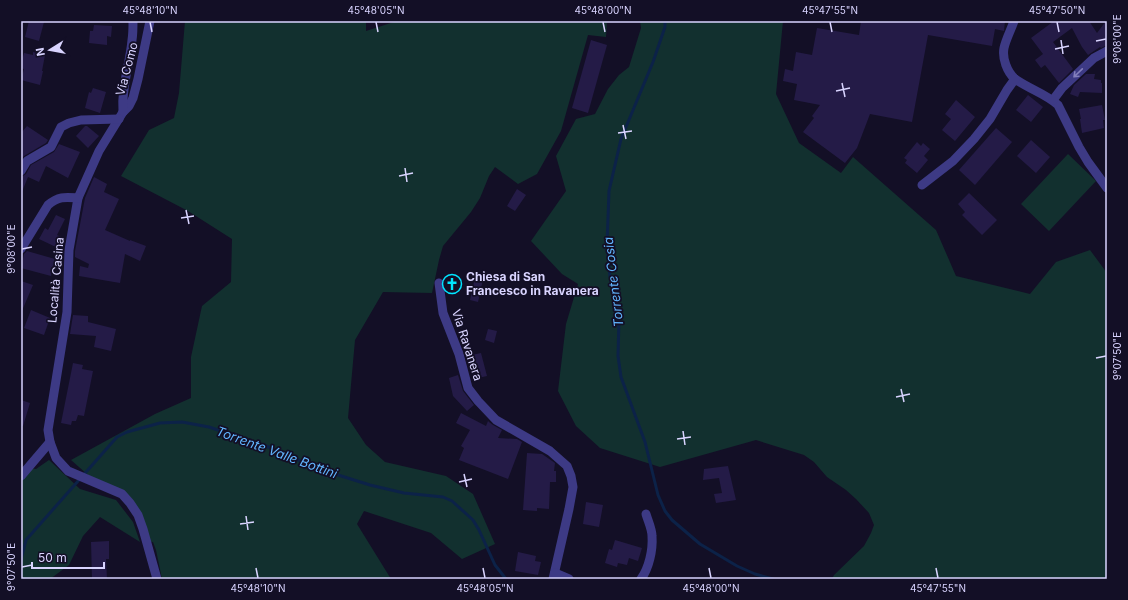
<svg xmlns="http://www.w3.org/2000/svg" width="1128" height="600" font-family="Inter,sans-serif">
<style>
.green{fill:#12302f}
.lines{fill:none;stroke-linecap:round;stroke-linejoin:round}
.stream{stroke:#0c2248;stroke-width:3}
.building{fill:#241b47}
.minor{stroke:#3d3a85;stroke-width:9}
.oneway{stroke:#837fbc}
.ticks{fill:none;stroke:#d9d4ff;stroke-width:1.5}
.labels{text-anchor:middle;stroke-width:3.5;stroke-linejoin:round;paint-order:stroke}
.street-label{font-size:12px;fill:#d9d4ff;stroke:#130f26}
.poi-label{font-size:12px;font-weight:bold;fill:#d9d4ff;stroke:#130f26;text-anchor:start}
.water-label{font-size:13px;font-style:italic;fill:#62b6ff;stroke:#130f26}
.neatline{fill:none;stroke:#d9d4ff;stroke-width:1.5}
.ticks-label{font-size:10px;text-anchor:middle;fill:#d9d4ff}
</style>
<rect width="100%" height="100%" fill="#130f26"/>
<!-- green -->
<g class="green">
<polygon points="185,21 366,21 366,31 397,21 607,21 606,37 588,35 561,131 537,174 518,184 495,167 489,176 480,198 471,212 443,246 439,260 432,293 383,292 355,340 348,418 366,445 385,462 446,476 473,494 495,544 462,559 431,533 364,511 357,524 391,579 162,579 156,550 153,542 146,541 134,503 88,475 71,460 155,414 191,398 191,357 202,306 231,282 232,239 188,211 121,176 149,130 174,118 179,93"/>
<polygon points="640,21 783,21 776,94 799,143 841,173 853,157 936,230 956,276 1030,294 1056,262 1090,250 1107,273 1107,579 832,579 834,575 864,546 871,533 874,525 869,513 856,499 846,490 827,477 814,462 804,455 756,440 660,467 600,448 576,426 558,391 566,324 578,284 562,274 531,241 566,191 556,156 576,119 595,114 608,89 619,75 629,67 641,28"/>
<polygon points="1068,154 1096,181 1049,231 1021,204"/>
<polygon points="49,460 80,489 116,500 133,522 140,542 100,517 83,536 69,565 50,579 21,579 21,480 30,468 36,469"/>
</g>
<g class="lines">
<!-- stream -->
<g class="stream">
<polyline points="665,21 665,27 653,62 621,139 609,191 607,245 610,277 619,319 618,356 621,377 645,442 658,495 665,511 672,520 700,544 737,566 755,574 773,579"/>
<polyline points="21,560 26,540 117,437 127,432 160,423 182,422 209,427 266,446 319,469 370,485 404,493 443,497 452,501 473,520 479,530 495,565 506,579"/>
</g>
</g>
<!-- building -->
<g class="building">
<polygon points="29,21 39,21 44,22 39,41 25,37"/>
<polygon points="861,21 1005,21 1004,31 995,29 992,46 928,35 912,122 870,114 857,148 845,163 803,132 814,118 812,116 820,105 794,100 797,84 783,81 785,69 793,71 796,52 812,55 817,28 859,35"/>
<polygon points="1054,21 1089,21 1097,33 1106,21 1107,21 1107,45 1101,48 1100,47 1088,55 1082,47 1072,28 1053,42 1073,69 1059,83 1045,65 1041,68 1035,60 1043,54 1031,38"/>
<polygon points="94,25 112,26 111,37 107,36 107,45 89,43 90,31 93,31"/>
<polygon points="591,40 607,45 588,113 572,108"/>
<polygon points="33,52 45,55 42,71 43,71 40,85 21,80 24,69 21,68 21,64 24,53 33,55"/>
<polygon points="1086,74 1095,74 1094,79 1101,80 1101,83 1102,83 1102,93 1080,92 1078,97 1070,94 1074,85"/>
<polygon points="93,88 106,92 100,113 85,108 89,92 91,93"/>
<polygon points="1028,95 1043,107 1031,122 1016,110"/>
<polygon points="956,100 975,117 955,141 942,130 951,119 945,114"/>
<polygon points="1102,105 1105,120 1103,120 1104,128 1082,133 1080,119 1081,119 1079,109"/>
<polygon points="27,126 48,140 46,143 24,156 21,159 21,133"/>
<polygon points="85,126 87,126 99,136 88,148 76,136"/>
<polygon points="996,128 1012,142 975,185 959,170"/>
<polygon points="1031,140 1050,157 1036,173 1017,156"/>
<polygon points="917,142 921,146 923,143 930,149 924,156 928,160 917,173 905,163 907,160 904,158"/>
<polygon points="59,144 80,152 68,178 46,166 39,182 28,177 21,194 21,177 26,174 31,165 54,152"/>
<polygon points="94,177 107,184 104,192 119,199 105,230 130,241 130,240 146,246 140,261 125,254 120,283 79,276 80,266 88,268 89,264 75,257 75,251 85,198"/>
<polygon points="517,189 526,195 515,211 507,206"/>
<polygon points="969,193 997,220 982,235 962,215 965,212 958,204"/>
<polygon points="56,215 65,219 57,235 61,237 58,248 39,239 45,228 48,230"/>
<polygon points="27,251 55,259 51,276 21,268 24,254"/>
<polygon points="476,273 484,275 478,302 470,300"/>
<polygon points="454,275 462,279 453,295 446,291 445,285 450,277 452,278"/>
<polygon points="21,281 33,285 21,313"/>
<polygon points="31,310 50,318 44,335 24,328"/>
<polygon points="73,315 88,316 88,322 116,329 111,351 94,347 96,336 70,334"/>
<polygon points="488,329 497,331 494,343 485,340"/>
<polygon points="481,353 487,376 478,378 472,355"/>
<polygon points="73,363 83,365 82,369 93,371 84,416 78,415 76,421 72,421 71,425 61,423"/>
<polygon points="458,375 463,391 474,405 467,411 453,396 449,378"/>
<polygon points="21,400 30,403 23,426 21,426"/>
<polygon points="461,413 486,426 488,421 489,422 493,425 502,430 498,438 517,439 522,442 508,479 459,460 464,448 461,446 470,430 456,423"/>
<polygon points="527,453 542,454 555,463 554,471 556,471 556,482 550,482 549,509 537,508 537,511 523,510"/>
<polygon points="728,466 736,500 716,503 714,494 722,493 719,478 703,480 704,469"/>
<polygon points="586,502 603,505 599,527 583,524"/>
<polygon points="615,540 642,548 638,561 629,558 627,565 618,563 617,567 605,563 609,549 612,550"/>
<polygon points="109,541 109,559 106,559 107,579 92,579 91,542"/>
<polygon points="518,552 536,556 535,561 541,562 538,575 515,571"/>
</g>
<g class="lines">
<!-- minor -->
<g class="minor">
<polyline points="150,21 138,79 133,98 129,106 123,112 99,151 78,198 69,250 67,312 48,430 50,442 56,458 68,471 122,494 130,503 138,515 143,529 157,579"/>
<path d="M 1014,21 C 1011,30 1006,39 1004,48 C 1002,58 1007,72 1015,79 C 1029,89 1046,94 1058,105 L 1079,147 L 1088,162 L 1107,188"/>
<polyline points="1053,100 1062,88 1094,58 1107,51"/>
<path d="M 123,112 C 121,87 130,64 132,40 C 133,34 133,27 133,21"/>
<polyline points="21,171 27,161 51,147 61,127 69,123 81,120 119,119"/>
<polyline points="922,185 953,161 974,139 990,119 1007,90 1015,79"/>
<path d="M 21,249 L 48,205 C 59,196 65,197 78,198"/>
<polyline points="439,283 443,313 459,354 468,388 478,401 496,420 550,451 567,466 571,476 573,487 569,509 553,579"/>
<polyline points="21,476 50,442"/>
<polyline points="555,573 569,579"/>
<path d="M 641,579 C 649,568 653,550 652,536 C 652,529 648,521 646,514"/>
</g>
</g>
<!-- one-way arrows -->
<defs><path id="oneway-shaft" d="M-6 0H5M1.5-3L5.5 0L1.5 3" fill="none" stroke-width="1.6" stroke-linecap="round" stroke-linejoin="round"/></defs>
<use class="oneway" href="#oneway-shaft" transform="translate(1078 73) rotate(136)"/>
<!-- ticks -->
<path class="ticks" d="M 150,22 L 152,32M 376,22 L 378,32M 603,22 L 605,32M 830,22 L 832,32M 1057,22 L 1059,32M 1061,40 L 1063,54M 1096,41 L 1106,39M 1055,49 L 1069,46M 842,83 L 845,97M 836,91 L 850,88M 623,125 L 626,139M 618,133 L 632,131M 405,168 L 407,182M 399,176 L 413,173M 186,210 L 189,224M 181,218 L 194,216M 22,249 L 32,247M 1096,358 L 1106,356M 901,389 L 904,402M 896,397 L 910,394M 683,431 L 685,445M 677,439 L 691,437M 464,474 L 467,487M 459,482 L 472,479M 246,516 L 248,530M 240,524 L 254,522M 22,567 L 32,565M 256,568 L 258,578M 483,568 L 485,578M 709,568 L 711,578M 936,568 L 938,578"/>
<!-- icons -->
<defs>
<symbol id="church-ring" viewBox="-11 -11 22 22"><circle r="9.5" fill="#130f26" stroke="#00e5ff" stroke-width="1.5"/><path d="M-1.2-6h2.4v3.5h3.3v2.4h-3.3V6h-2.4V-.1h-3.3v-2.4h3.3Z" fill="#00e5ff"/></symbol>
</defs>
<g fill-rule="evenodd">
<use href="#church-ring" x="441" y="273" width="22" height="22"/>
</g>
<g class="labels">
<!-- street labels -->
<g class="street-label">
<text transform="translate(127 69) rotate(-75)" y="4">Via Como</text>
<text transform="translate(56 280) rotate(-85)" y="4">Località Casina</text>
<text transform="translate(467 345) rotate(72)" y="4">Via Ravanera</text>
</g>
<!-- poi labels -->
<g class="poi-label">
<text x="466" y="281">Chiesa di San<tspan x="466" dy="14">Francesco in Ravanera</tspan></text>
</g>
<!-- water labels -->
<g class="water-label">
<text transform="translate(613 282) rotate(-97)" y="5">Torrente Cosia</text>
<text transform="translate(277 452) rotate(20)" y="5">Torrente Valle Bottini</text>
</g>
</g>
<!-- border -->
<rect width="1128" height="600" fill="none" stroke="#130f26" stroke-width="44"/>
<!-- north arrow -->
<g transform="translate(50 50) rotate(259)" stroke="#130f26" stroke-width="3" paint-order="stroke">
<path d="M0-3L7 15L0 10L-7 15Z" fill="#d9d4ff"/>
<text y="-6" font-size="11" font-weight="bold" text-anchor="middle" fill="#d9d4ff">N</text>
</g>
<!-- scale -->
<path d="M32 562v6h72v-6" fill="none" stroke="#d9d4ff" stroke-width="2"/>
<text x="38" y="562" font-size="12" fill="#d9d4ff" stroke="#130f26" stroke-width="3" paint-order="stroke">50 m</text>
<rect x="22" y="22" width="1084" height="556" class="neatline"/>
<g class="ticks-label">
<text x="150" y="14">45°48'10"N</text>
<text x="376" y="14">45°48'05"N</text>
<text x="603" y="14">45°48'00"N</text>
<text x="830" y="14">45°47'55"N</text>
<text x="1057" y="14">45°47'50"N</text>
<text transform="translate(1117 39) rotate(-90)" y="4">9°08'00"E</text>
<text transform="translate(11 249) rotate(-90)" y="4">9°08'00"E</text>
<text transform="translate(1117 356) rotate(-90)" y="4">9°07'50"E</text>
<text transform="translate(11 567) rotate(-90)" y="4">9°07'50"E</text>
<text x="258" y="592">45°48'10"N</text>
<text x="485" y="592">45°48'05"N</text>
<text x="711" y="592">45°48'00"N</text>
<text x="938" y="592">45°47'55"N</text>
</g>
</svg>
